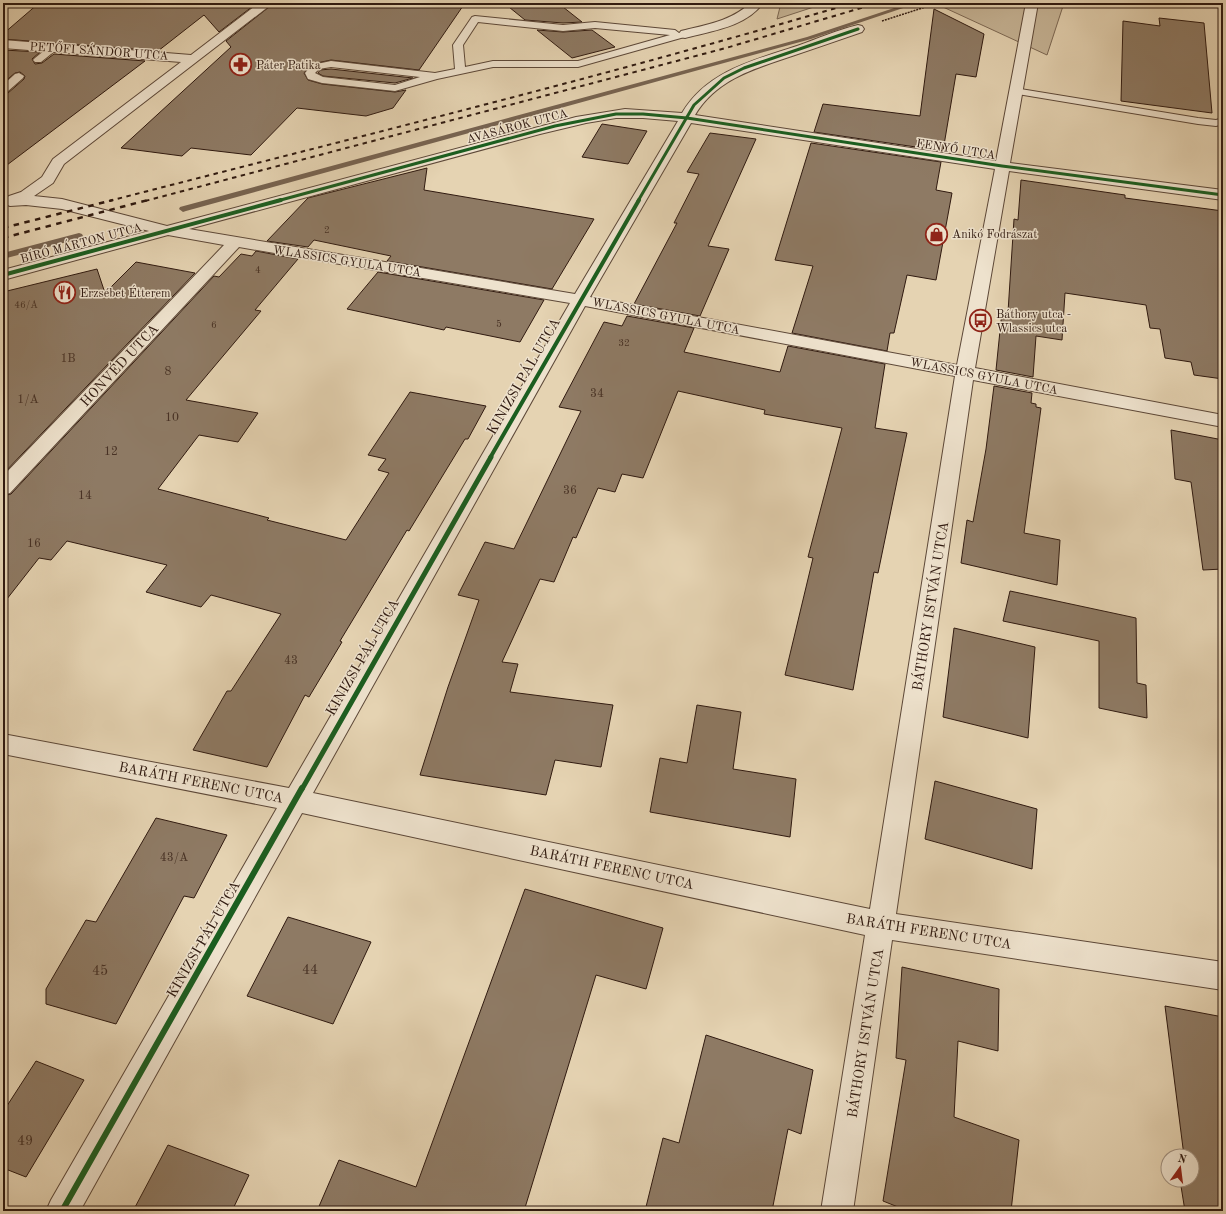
<svg xmlns="http://www.w3.org/2000/svg" width="1226" height="1214" font-family="'Old Standard TT',serif">
<style>
.green{fill:#c6b496;stroke:#7b6753}
.lines{fill:none;stroke-linecap:round;stroke-linejoin:round}
.stream{fill:#776350;fill-rule:evenodd}
.building{fill:#8e7a64;stroke:#301a10}
.service-casing{stroke:#5d4838;stroke-width:2}
.minor-casing{stroke:#5d4838;stroke-width:2}
.path{stroke:#301a10;stroke-width:1.5;stroke-dasharray:2 1;stroke-linecap:butt}
.service{fill:#eee2cd;fill-rule:evenodd}
.minor{fill:#eee2cd;fill-rule:evenodd}
.rail-far1{stroke:#301a10;stroke-width:2;stroke-dasharray:4.5 4.5;stroke-linecap:butt}
.rail{stroke:#301a10;stroke-width:2.5;stroke-dasharray:5.5 5.5;stroke-linecap:butt}
.cycleway-far3-casing{stroke:#eee2cd;stroke-width:4.5}
.cycleway-far2-casing{stroke:#eee2cd;stroke-width:6}
.cycleway-far1-casing{stroke:#eee2cd;stroke-width:8}
.cycleway-casing{stroke:#eee2cd;stroke-width:9}
.cycleway-far3{stroke:#1b5e20;stroke-width:3}
.cycleway-far2{stroke:#1b5e20;stroke-width:4}
.cycleway-far1{stroke:#1b5e20;stroke-width:5}
.cycleway{stroke:#1b5e20;stroke-width:6}
.labels{text-anchor:middle;stroke-width:3;stroke-linejoin:round;paint-order:stroke}
.far-number-label{font-size:10px;fill:#483225}
.far-street-label{font-size:12px;fill:#301a10;stroke:#eee2cd}
.far-poi-label{font-size:12px;fill:#301a10;stroke:#eee2cd;text-anchor:start}
.number-label{font-size:12px;fill:#483225}
.street-label{font-size:14px;fill:#301a10;stroke:#eee2cd}
.near-number-label{font-size:14px;fill:#483225}
</style>
<rect width="100%" height="100%" fill="#e5d3b2"/>
<filter id="stains"><feTurbulence type="fractalNoise" baseFrequency=".005" numOctaves="4"/><feColorMatrix values="0 0 0 0 .2 0 0 0 0 .09 0 0 0 0 .02 0 0 0 .5 -.17"/></filter>
<radialGradient id="worn" r=".72"><stop offset=".6" stop-color="#630" stop-opacity="0"/><stop offset="1" stop-color="#630" stop-opacity=".3"/></radialGradient>
<!-- green -->
<g class="green">
<polygon points="781,3 826,3 777,19"/>
<polygon points="923,3 1064,3 1047,55 943,7"/>
</g>
<g class="lines">
<!-- stream -->
<g class="stream">
<polygon points="909,3 918,3 811,39 186,211 183,212 179,209 180,207 807,37"/>
<polygon points="79,233 82,234 83,236 82,238 3,259 3,253"/>
</g>
</g>
<!-- building -->
<g class="building">
<polygon points="39,3 257,3 219,32 204,15 158,51 3,39 3,34"/>
<polygon points="274,3 465,3 419,70 331,60 312,64 304,73 308,80 322,84 395,92 406,90 393,108 366,116 297,108 251,155 191,148 182,156 121,148 231,47 226,41"/>
<polygon points="504,3 558,3 582,22 563,23 525,20"/>
<polygon points="934,9 984,34 976,77 956,74 943,151 814,132 823,104 920,116"/>
<polygon points="1159,18 1204,23 1212,113 1121,101 1123,21 1160,26"/>
<polygon points="537,30 563,32 592,30 615,47 572,58"/>
<polygon points="3,50 40,52 32,59 35,64 42,63 54,54 145,61 3,168 3,94 8,93 24,79 25,76 20,72 15,73 3,83"/>
<polygon points="331,69 413,78 395,83 323,76 318,73 320,70"/>
<polygon points="602,124 647,131 628,164 582,157"/>
<polygon points="710,133 756,139 708,246 729,249 700,316 634,304 677,223 674,223 699,174 687,172"/>
<polygon points="811,143 941,162 936,190 952,193 936,280 907,275 894,333 890,333 887,351 792,333 813,266 775,260"/>
<polygon points="427,168 424,190 594,219 552,289 387,261 391,256 314,240 308,247 267,241 308,198"/>
<polygon points="1021,180 1125,195 1125,198 1223,211 1223,379 1194,375 1191,362 1165,358 1160,329 1150,328 1146,305 1065,293 1062,340 1036,336 1033,377 996,370 1002,311 1008,312 1014,219 1018,220"/>
<polygon points="256,251 298,259 255,310 261,311 186,400 258,413 238,442 199,435 158,489 269,518 267,520 346,540 389,473 378,470 386,459 368,455 410,392 486,406 468,439 465,439 409,531 407,530 340,641 342,642 309,697 305,695 267,767 193,750 227,691 231,691 281,614 211,595 201,607 146,592 167,565 67,541 51,560 39,558 3,604 3,496 11,494 214,276 219,277 241,254 252,256"/>
<polygon points="136,262 195,273 3,474 3,292 97,269 105,293"/>
<polygon points="378,272 544,300 520,342 446,327 444,330 347,309"/>
<polygon points="627,316 694,328 684,352 780,372 788,346 885,364 875,428 907,433 878,573 874,572 853,690 785,675 813,558 808,557 842,428 764,414 765,410 678,391 643,478 622,474 615,492 598,488 576,538 573,537 554,582 540,579 502,662 518,664 510,692 613,705 601,767 555,760 546,795 420,775 448,687 479,600 458,595 485,542 514,549 581,411 559,407 604,322 622,326"/>
<polygon points="994,386 1032,393 1031,403 1036,404 1036,407 1041,408 1024,533 1060,540 1057,585 961,563 967,520 973,522 986,449"/>
<polygon points="1171,430 1223,440 1223,569 1203,570 1191,482 1175,479"/>
<polygon points="1010,591 1136,618 1137,683 1146,685 1147,718 1099,708 1099,641 1003,621"/>
<polygon points="954,628 1035,647 1028,738 943,717"/>
<polygon points="697,705 741,712 733,769 796,779 790,837 650,812 660,758 687,763"/>
<polygon points="935,781 1037,809 1032,869 925,839"/>
<polygon points="156,818 227,835 194,898 184,896 116,1024 46,1004 46,989 86,920 96,922"/>
<polygon points="525,889 663,928 646,989 596,975 524,1211 317,1211 339,1160 416,1187"/>
<polygon points="288,917 371,942 333,1024 247,996"/>
<polygon points="902,967 999,989 998,1051 958,1041 954,1117 1019,1140 1011,1211 908,1211 883,1201 906,1060 896,1058"/>
<polygon points="1165,1006 1223,1017 1223,1211 1185,1211 1180,1180 1192,1180 1192,1156 1184,1156"/>
<polygon points="706,1035 813,1070 801,1134 788,1129 772,1211 645,1211 663,1138 679,1143"/>
<polygon points="36,1061 84,1080 26,1177 3,1168 3,1112"/>
<polygon points="168,1145 249,1175 232,1211 133,1211"/>
</g>
<g class="lines">
<defs>
<g id="service">
<path d="M 475,16 L 563,25 L 595,22 L 675,30 L 679,33 L 685,31 L 690,34 L 688,36 L 578,67 L 493,67 L 437,79 L 395,91 L 322,83 L 308,79 L 305,73 L 312,65 L 331,61 L 435,73 L 455,69 L 453,45 L 472,17 ZM 478,22 L 563,31 L 595,28 L 670,35 L 578,61 L 493,61 L 465,67 L 463,45 ZM 331,67 L 420,77 L 395,85 L 323,77 L 315,73 L 319,69 Z"/>
<polygon points="53,45 58,48 56,50 41,62 35,62 33,60 35,58 50,46"/>
<polygon points="19,73 24,76 23,78 7,92 3,93 3,85 15,74"/>
<polygon points="1015,88 1198,118 1216,120 1223,118 1223,124 1216,126 1198,124 1011,93 1010,91"/>
</g>
<g id="minor">
<path d="M 259,3 L 273,3 L 64,164 L 53,183 L 34,196 L 62,199 L 167,226 L 576,117 L 625,109 L 682,113 C 707,71 754,60 797,46 C 817,39 837,30 858,25 L 862,26 L 864,29 L 862,32 C 839,40 816,48 792,56 C 756,68 716,79 695,115 L 996,161 L 1026,3 L 1038,3 L 1010,163 L 1223,190 L 1223,200 L 1009,171 L 975,368 L 1223,415 L 1223,427 L 973,380 L 896,914 L 1223,962 L 1223,990 L 892,940 L 853,1211 L 821,1211 L 865,935 L 302,813 L 80,1211 L 46,1211 L 51,1200 L 277,808 L 3,754 L 3,734 L 289,788 L 570,303 L 239,247 L 10,493 L 3,495 L 3,476 L 224,245 L 168,235 L 3,280 L 3,270 L 149,231 L 62,209 L 26,205 L 10,206 L 5,204 L 3,200 L 9,196 L 21,192 L 42,177 L 53,159 L 181,62 L 3,48 L 3,40 L 191,55 ZM 616,118 L 643,118 L 678,121 L 575,294 L 189,229 L 540,134 L 586,123 ZM 691,123 L 995,169 L 957,365 L 590,297 ZM 585,306 L 955,376 L 870,909 L 313,793 Z"/>
<path d="M 750,3 L 763,3 C 746,27 711,31 685,38 L 681,37 L 679,34 L 681,31 C 705,25 732,21 750,3 Z"/>
</g>
</defs>
<!-- service casing -->
<use href="#service" class="service-casing"/>
<!-- minor casing -->
<use href="#minor" class="minor-casing"/>
<!-- path -->
<polyline class="path" points="882,21 938,3"/>
<!-- service -->
<use href="#service" class="service"/>
<!-- minor -->
<use href="#minor" class="minor"/>
<!-- rail-far1 -->
<g class="rail-far1">
<path d="M 109,201 C 357,137 607,76 853,3"/>
<polyline points="145,201 726,48 878,3"/>
</g>
<!-- rail -->
<g class="rail">
<polyline points="3,228 113,200"/>
<polyline points="3,238 148,200"/>
</g>
<defs>
<g id="cycleway-far3">
<polyline points="277,201 555,126 616,114 643,114 687,118 1002,166 1223,195"/>
<polyline points="638,201 694,105 724,78 744,68 858,29"/>
</g>
<g id="cycleway-far2">
<polyline points="3,275 281,200"/>
<polyline points="490,458 639,200"/>
</g>
<polyline id="cycleway-far1" points="302,789 491,457"/>
<polyline id="cycleway" points="62,1211 302,788"/>
</defs>
<!-- cycleway-far3 casing -->
<use href="#cycleway-far3" class="cycleway-far3-casing"/>
<!-- cycleway-far2 casing -->
<use href="#cycleway-far2" class="cycleway-far2-casing"/>
<!-- cycleway-far1 casing -->
<use href="#cycleway-far1" class="cycleway-far1-casing"/>
<!-- cycleway casing -->
<use href="#cycleway" class="cycleway-casing"/>
<!-- cycleway-far3 -->
<use href="#cycleway-far3" class="cycleway-far3"/>
<!-- cycleway-far2 -->
<use href="#cycleway-far2" class="cycleway-far2"/>
<!-- cycleway-far1 -->
<use href="#cycleway-far1" class="cycleway-far1"/>
<!-- cycleway -->
<use href="#cycleway" class="cycleway"/>
</g>
<!-- icons -->
<defs>
<symbol id="pharmacy-ring" viewBox="-11 -11 22 22"><circle r="9.5" fill="#eee2cd" stroke="#8f2418" stroke-width="1.5"/><path d="M-2-6h4v4h4v4h-4v4h-4v-4h-4v-4h4Z" fill="#8f2418"/></symbol>
<symbol id="shop-ring" viewBox="-11 -11 22 22"><circle r="9.5" fill="#eee2cd" stroke="#8f2418" stroke-width="1.5"/><path d="M-5-2.5h2.3a2.7 3.5 0 0 1 5.4 0H5L5.5 6h-11ZM-1.5-2.5h3a1.5 2.3 0 0 0-3 0Z" fill="#8f2418"/></symbol>
<symbol id="restaurant-ring" viewBox="-11 -11 22 22"><circle r="9.5" fill="#eee2cd" stroke="#8f2418" stroke-width="1.5"/><path d="M-5-6h1v4h1v-4h1v4h1v-4h1v5L-1.5 .5V6h-2V.5L-5-1ZM5-6V6H3V1.5H1.5Q1.5-4 5-6Z" fill="#8f2418"/></symbol>
<symbol id="bus-ring" viewBox="-11 -11 22 22"><circle r="9.5" fill="#eee2cd" stroke="#8f2418" stroke-width="1.5"/><path d="M-5-6H5V4H4V6H2V4H-2V6H-4V4H-5ZM-3.5-4V0h7V-4ZM-3.5 1.2v1.5H-2V1.2ZM2 1.2v1.5H3.5V1.2Z" fill="#8f2418"/></symbol>
</defs>
<g fill-rule="evenodd">
<use href="#pharmacy-ring" x="228" y="52" width="25" height="25"/>
<use href="#shop-ring" x="924" y="222" width="25" height="25"/>
<use href="#restaurant-ring" x="52" y="280" width="25" height="25"/>
<use href="#bus-ring" x="968" y="308" width="25" height="25"/>
</g>
<g class="labels">
<!-- far-number labels -->
<g class="far-number-label">
<text x="327" y="233">2</text>
<text x="258" y="273">4</text>
<text x="26" y="308">46/A</text>
<text x="499" y="327">5</text>
<text x="214" y="328">6</text>
<text x="624" y="346">32</text>
</g>
<!-- far-street labels -->
<g class="far-street-label">
<text transform="translate(99 51) rotate(4)" y="4">PETŐFI SÁNDOR UTCA</text>
<text transform="translate(517 126) rotate(-15)" y="4">AVASÁROK UTCA</text>
<text transform="translate(956 149) rotate(9)" y="4">FENYŐ UTCA</text>
<text transform="translate(81 243) rotate(-15)" y="4">BÍRÓ MÁRTON UTCA</text>
<text transform="translate(347 261) rotate(9)" y="4">WLASSICS GYULA UTCA</text>
<text transform="translate(666 316) rotate(11)" y="4">WLASSICS GYULA UTCA</text>
<text transform="translate(984 376) rotate(11)" y="4">WLASSICS GYULA UTCA</text>
</g>
<!-- far-poi labels -->
<g class="far-poi-label">
<text x="256" y="69">Páter Patika</text>
<text x="952" y="238">Anikó Fodrászat</text>
<text x="80" y="297">Erzsébet Étterem</text>
<text x="996" y="318">Báthory utca -<tspan x="996" dy="14">Wlassics utca</tspan></text>
</g>
<!-- number labels -->
<g class="number-label">
<text x="68" y="362">1B</text>
<text x="168" y="375">8</text>
<text x="597" y="397">34</text>
<text x="28" y="403">1/A</text>
<text x="172" y="421">10</text>
<text x="111" y="455">12</text>
<text x="570" y="494">36</text>
<text x="85" y="499">14</text>
<text x="34" y="547">16</text>
<text x="291" y="664">43</text>
<text x="174" y="861">43/A</text>
</g>
<!-- street labels -->
<g class="street-label">
<text transform="translate(119 365) rotate(-47)" y="5">HONVÉD UTCA</text>
<text transform="translate(523 376) rotate(-60)" y="5">KINIZSI PÁL UTCA</text>
<text transform="translate(930 606) rotate(-81)" y="5">BÁTHORY ISTVÁN UTCA</text>
<text transform="translate(362 657) rotate(-60)" y="5">KINIZSI PÁL UTCA</text>
<text transform="translate(201 782) rotate(11)" y="5">BARÁTH FERENC UTCA</text>
<text transform="translate(612 867) rotate(12)" y="5">BARÁTH FERENC UTCA</text>
<text transform="translate(929 931) rotate(9)" y="5">BARÁTH FERENC UTCA</text>
<text transform="translate(203 939) rotate(-60)" y="5">KINIZSI PÁL UTCA</text>
<text transform="translate(865 1033) rotate(-81)" y="5">BÁTHORY ISTVÁN UTCA</text>
</g>
<!-- near-number labels -->
<g class="near-number-label">
<text x="310" y="974">44</text>
<text x="100" y="975">45</text>
<text x="25" y="1145">49</text>
</g>
</g>
<!-- margin -->
<rect width="1226" height="1214" fill="none" stroke="#e5d3b2" stroke-width="16"/>
<rect x="4" y="4" width="1218" height="1206" fill="none" stroke="#301a10" stroke-width="2"/>
<rect x="8" y="8" width="1210" height="1198" fill="none" stroke="#301a10"/>
<!-- north arrow -->
<g transform="translate(1180 1168) rotate(14)"><circle r="19" fill="#eee2cd" stroke="#a29281"/>
<path d="M0-3L7 15L0 10L-7 15Z" fill="#8f2418"/>
<text y="-6" font-size="11" font-weight="bold" text-anchor="middle" fill="#301a10">N</text>
</g>
<rect width="100%" height="100%" filter="url(#stains)"/>
<rect width="100%" height="100%" fill="url(#worn)"/>
</svg>
